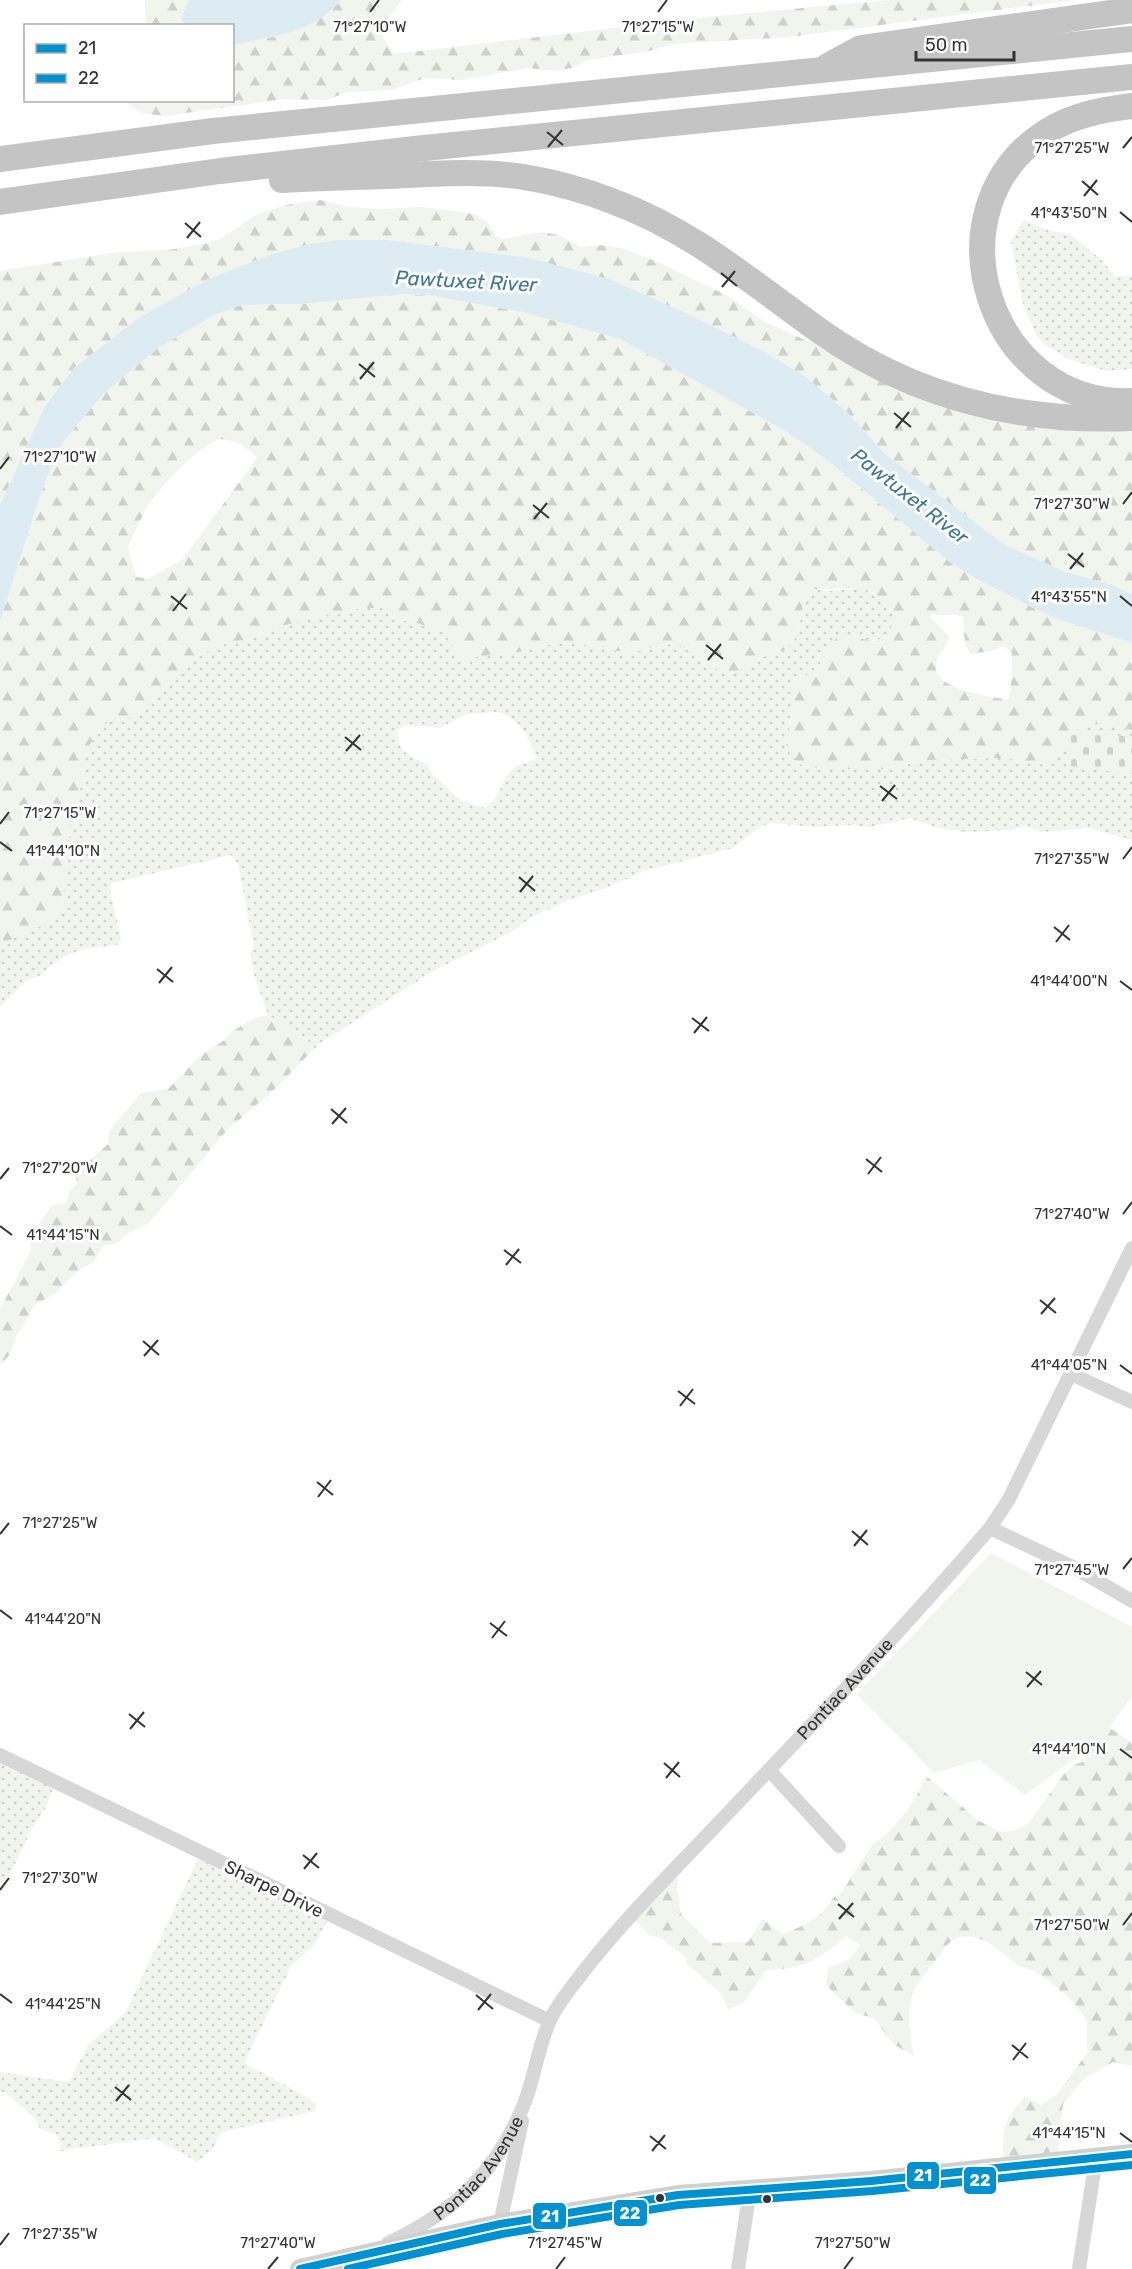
<svg xmlns="http://www.w3.org/2000/svg" width="1132" height="2269" font-family="Rubik,sans-serif">
<style>
.grass{fill:url(#grass-dots);fill-rule:evenodd}
.forest{fill:url(#forest-firs);fill-rule:evenodd}
.cemetery{fill:url(#cemetery-stones)}
.green{fill:#f1f5ed}
.water{fill:#ddebf3}
.lines{fill:none;stroke-linecap:round;stroke-linejoin:round}
.street{stroke:#d7d7d7;stroke-width:14}
.secondary{stroke:#d0d0d0;stroke-width:20}
.highway{stroke:#c4c4c4;stroke-width:26}
.bus-1-casing{stroke:#fff;stroke-width:12}
.bus-2-casing{stroke:#fff;stroke-width:12}
.bus-1{stroke:#0092d0;stroke-width:8}
.bus-2{stroke:#0092d0;stroke-width:8}
.ticks{fill:none;stroke:#333;stroke-width:2}
.bus-dot{fill:#333;stroke:#fff;stroke-width:2}
.labels{text-anchor:middle;stroke-width:6;stroke-linejoin:round;paint-order:stroke}
.street-label{font-size:18px;fill:#333;stroke:#fff}
.water-label{font-size:20px;font-style:italic;fill:#3f7597;stroke:#fff}
.ticks-label{font-size:15px;text-anchor:middle;fill:#333;stroke:#fff;stroke-width:6;stroke-linejoin:round;paint-order:stroke}
.line-badge{stroke:#fff;stroke-width:2}
.badge-label{font-size:16px;text-anchor:middle;font-weight:bold;fill:#fff}
</style>
<defs>
<pattern id="grass-dots" width="8" height="8" patternUnits="userSpaceOnUse" patternTransform="scale(1.5)"><rect width="8" height="8" fill="#f1f5ed"/><path d="M2 2h.1M6 6h.1" fill="none" stroke="#cfd2cc" stroke-width="1.8" stroke-linecap="round"/></pattern>
<pattern id="forest-firs" width="22" height="20" patternUnits="userSpaceOnUse" patternTransform="scale(1.5)"><rect width="22" height="20" fill="#f1f5ed"/><path d="M5 1l3.5 6h-7zM16 11l3.5 6h-7z" fill="#cfd2cc"/></pattern>
<pattern id="cemetery-stones" width="16" height="16" patternUnits="userSpaceOnUse" patternTransform="scale(1.5)"><rect width="16" height="16" fill="#f1f5ed"/><path d="M2 7V4a2 2 0 0 1 4 0v3zM10 15v-3a2 2 0 0 1 4 0v3z" fill="#cfd2cc"/></pattern>
</defs>
<rect width="100%" height="100%" fill="#fff"/>
<!-- grass -->
<g class="grass">
<polygon points="1024,220 1048,230 1071,235 1104,262 1114,276 1132,275 1132,369 1107,371 1071,360 1047,346 1037,336 1023,304 1011,241"/>
<path d="M 863,588 L 877,596 L 893,613 L 890,636 C 876,641 867,642 854,635 L 828,651 L 818,667 L 793,685 L 793,706 L 789,723 L 802,766 L 822,769 L 882,769 L 929,760 L 992,758 L 1006,758 L 1039,765 L 1059,755 L 1075,730 L 1098,724 L 1132,730 L 1132,840 L 1089,828 L 1041,832 L 1027,826 L 1011,830 L 966,832 L 935,827 L 910,818 L 870,827 L 850,825 L 816,827 L 771,823 L 761,826 L 733,848 L 644,871 L 609,887 L 566,901 L 530,918 L 511,932 L 435,970 L 319,1044 L 313,1050 L 306,1044 L 309,1042 L 297,1032 L 268,1015 L 254,975 L 250,953 L 254,948 L 238,864 L 231,855 L 112,883 L 110,889 L 121,940 L 117,945 L 83,949 L 61,958 L 39,976 L 26,981 L 0,1007 L 0,944 L 47,923 L 64,904 L 63,886 L 68,861 L 71,805 L 82,785 L 86,751 L 99,730 L 108,722 L 136,716 L 155,698 L 182,668 L 199,655 L 227,643 L 259,637 L 286,625 L 308,618 L 363,608 L 382,608 L 398,620 L 414,622 L 444,632 L 461,659 L 525,651 L 547,645 L 573,643 L 630,653 L 665,644 L 680,645 L 726,675 L 745,668 L 767,655 L 785,650 L 798,635 L 803,602 L 814,589 L 828,591 ZM 497,712 C 519,716 529,739 537,758 C 530,763 520,762 514,768 C 500,781 502,796 485,808 L 461,801 L 432,774 L 427,764 C 410,757 397,751 397,731 L 405,725 L 440,728 L 466,714 Z"/>
<polygon points="0,1756 54,1787 45,1809 32,1829 0,1894"/>
<polygon points="200,1855 328,1920 315,1944 291,1966 244,2063 307,2097 316,2105 315,2111 221,2132 213,2149 197,2162 155,2138 65,2150 61,2152 58,2135 40,2129 36,2119 7,2094 0,2091 0,2072 69,2082 88,2045 125,2013"/>
</g>
<!-- forest -->
<g class="forest">
<polygon points="145,0 189,0 181,18 184,25 146,25"/>
<path d="M 341,0 L 402,0 L 379,31 L 394,54 L 717,16 L 889,0 L 1074,0 L 789,37 L 673,44 L 649,51 L 587,60 L 575,67 L 557,71 L 527,68 L 461,80 L 425,78 L 391,90 L 347,92 L 327,100 L 286,99 L 164,116 L 142,113 L 129,105 L 127,101 L 232,100 L 233,45 C 274,36 312,34 341,0 Z"/>
<polygon points="320,200 349,207 381,209 422,207 474,214 487,222 496,236 504,239 543,232 562,236 580,247 600,245 622,248 660,263 728,296 765,322 805,340 813,339 913,391 1132,425 1132,594 1110,585 1063,571 1005,545 885,454 847,412 805,376 759,349 688,314 529,258 388,240 337,240 310,244 272,254 208,279 140,317 74,368 45,406 0,505 0,271 119,252 168,250 204,244 222,238 256,215 286,205"/>
<path d="M 403,294 L 427,295 L 523,312 L 620,339 L 782,429 L 825,458 L 951,563 L 977,580 L 1052,617 L 1132,643 L 1132,730 L 1098,724 L 1075,730 L 1059,755 L 1039,765 L 1006,758 L 992,758 L 929,760 L 882,769 L 822,769 L 802,766 L 786,749 L 793,706 L 793,685 L 818,667 L 837,637 L 854,635 L 863,639 L 875,641 L 890,636 L 893,613 C 885,604 876,591 863,589 C 851,586 830,591 814,589 L 803,602 L 798,635 L 785,650 L 767,655 L 745,668 L 726,675 L 680,645 L 665,644 L 630,653 L 573,643 L 547,645 L 525,651 L 461,659 L 444,632 L 414,622 L 398,620 L 381,608 L 363,608 L 308,618 L 286,625 L 259,637 L 227,643 L 199,655 L 182,668 L 155,698 L 136,716 L 108,722 L 99,730 L 86,751 L 82,785 L 71,805 L 68,861 L 63,886 L 64,904 L 48,923 L 0,944 L 0,621 L 42,490 L 59,447 L 102,395 L 158,348 L 214,315 L 241,305 L 302,304 ZM 220,439 C 237,441 246,446 257,458 L 182,560 L 148,579 L 136,577 L 128,546 C 135,532 141,517 149,504 C 163,484 197,447 220,439 ZM 932,614 C 943,617 953,612 963,617 L 965,645 L 971,654 L 990,651 L 1004,646 L 1012,653 C 1012,663 1012,693 1008,700 C 989,696 928,690 937,661 C 940,651 948,647 949,636 L 929,616 Z"/>
<polygon points="268,1015 297,1032 309,1043 307,1045 313,1050 276,1088 227,1130 149,1223 128,1233 117,1243 103,1246 94,1262 78,1270 56,1293 35,1305 17,1335 10,1354 0,1366 0,1309 31,1251 30,1231 38,1226 51,1206 67,1203 69,1191 77,1184 76,1173 108,1144 109,1131 141,1093 168,1089 200,1056 223,1041 233,1031 255,1018"/>
<path d="M 1107,1726 L 1132,1743 L 1132,1989 L 1130,1996 L 1132,2004 L 1132,2066 L 1113,2062 L 1084,2079 L 1063,2104 L 1057,2163 L 1004,2165 C 1002,2132 1001,2123 1025,2097 L 1041,2105 L 1057,2094 L 1088,2052 C 1085,2042 1089,2028 1086,2021 C 1081,2006 1051,1981 1037,1973 C 1032,1969 1026,1969 1020,1966 C 1002,1955 984,1932 960,1937 C 948,1940 943,1951 937,1959 C 930,1968 920,1978 915,1989 C 905,2009 910,2036 914,2056 L 893,2044 L 875,2019 L 854,2012 L 826,1985 L 828,1968 L 850,1959 L 860,1945 L 847,1936 C 816,1960 807,1969 766,1970 L 744,2002 L 728,2010 L 722,1994 L 687,1964 L 685,1956 L 659,1937 L 651,1936 L 630,1916 L 678,1865 L 677,1891 L 681,1914 L 710,1943 L 748,1942 L 763,1919 L 782,1934 C 807,1924 819,1921 834,1897 L 840,1895 L 872,1845 L 887,1834 L 907,1811 L 920,1790 L 925,1775 L 979,1821 L 1001,1832 L 1014,1831 L 1028,1824 L 1064,1774 L 1074,1765 L 1087,1760 L 1083,1751 Z"/>
</g>
<!-- cemetery -->
<polygon class="cemetery" points="1070,730 1132,737 1132,774 1066,766"/>
<!-- green -->
<polygon class="green" points="991,1553 1132,1627 1132,1696 1102,1738 1025,1795 979,1760 934,1773 857,1694"/>
<!-- water -->
<g class="water">
<path d="M 189,0 L 341,0 C 312,34 274,36 233,45 L 232,26 L 184,25 L 181,18 Z"/>
<polygon points="337,240 388,240 529,258 609,279 688,314 759,349 805,376 847,412 885,454 1005,545 1063,571 1111,585 1132,594 1132,643 1052,617 978,580 951,563 825,458 782,429 620,339 523,312 427,295 403,294 302,304 241,305 214,315 158,348 102,395 59,447 42,490 0,621 0,505 45,406 74,368 140,317 208,279 272,254 310,244"/>
</g>
<g class="lines">
<!-- street -->
<g class="street">
<polyline points="1071,1374 1132,1402"/>
<polyline points="990,1528 1075,1568 1132,1601"/>
<polyline points="0,1755 550,2021"/>
<polyline points="769,1770 839,1846"/>
<polyline points="500,2224 522,2121"/>
<path id="s1" d="M 388,2243 C 453,2213 497,2172 524,2104 C 535,2077 538,2045 551,2018 C 560,2000 575,1983 587,1967 C 624,1920 667,1877 709,1833 C 804,1733 900,1633 990,1528 L 1009,1499 L 1132,1248"/>
<polyline points="738,2269 750,2190"/>
<polyline points="1079,2269 1096,2158"/>
</g>
<!-- secondary -->
<polyline class="secondary" points="300,2269 500,2224 678,2195 871,2181 1132,2154"/>
<!-- highway -->
<g class="highway">
<polyline points="828,66 861,48 1132,10"/>
<path d="M 1132,106 C 1101,110 1073,115 1046,132 C 925,210 989,407 1132,401"/>
<polyline points="0,159 213,131 1132,39"/>
<path d="M 282,180 C 317,178 352,177 387,176 C 433,174 478,170 524,177 C 554,182 584,190 612,201 C 693,231 748,280 817,329 C 911,397 1017,423 1132,418"/>
<polyline points="0,202 220,171 424,148 1132,77"/>
</g>
<defs>
<polyline id="bus-1" points="300,2269 500,2224 678,2195 871,2181 1132,2154"/>
<polyline id="bus-2" points="348,2269 502,2234 679,2205 872,2191 1132,2165"/>
</defs>
<!-- bus-1 casing -->
<use href="#bus-1" class="bus-1-casing"/>
<!-- bus-2 casing -->
<use href="#bus-2" class="bus-2-casing"/>
<!-- bus-1 -->
<use href="#bus-1" class="bus-1"/>
<!-- bus-2 -->
<use href="#bus-2" class="bus-2"/>
</g>
<!-- ticks -->
<path class="ticks" d="M 370,12 L 379,0M 658,12 L 667,0M 547,132 L 563,145M 548,147 L 562,130M 1123,148 L 1132,137M 1082,181 L 1098,195M 1084,196 L 1097,180M 1120,212 L 1132,222M 185,223 L 201,237M 187,238 L 200,222M 721,273 L 737,286M 722,287 L 735,271M 359,364 L 375,377M 360,379 L 374,362M 894,413 L 911,427M 896,428 L 909,412M 0,469 L 9,457M 1123,504 L 1132,492M 533,505 L 549,518M 534,519 L 547,503M 1068,554 L 1084,567M 1070,569 L 1083,553M 171,596 L 187,609M 1120,596 L 1132,606M 173,611 L 186,594M 706,645 L 723,659M 708,660 L 721,644M 345,737 L 361,750M 346,751 L 360,735M 880,786 L 897,799M 882,801 L 895,785M 0,824 L 9,812M 0,842 L 12,851M 1123,859 L 1132,847M 519,877 L 535,891M 520,892 L 533,876M 1054,927 L 1070,940M 1056,942 L 1069,925M 157,969 L 173,982M 1120,981 L 1132,990M 159,983 L 172,967M 692,1018 L 709,1031M 694,1033 L 707,1017M 331,1109 L 347,1123M 332,1124 L 346,1108M 866,1159 L 882,1172M 868,1174 L 881,1157M 0,1179 L 9,1168M 1123,1214 L 1132,1202M 0,1226 L 12,1235M 504,1250 L 521,1263M 506,1265 L 519,1249M 1040,1300 L 1056,1313M 1041,1314 L 1055,1298M 143,1341 L 159,1355M 144,1356 L 158,1340M 1120,1365 L 1132,1374M 678,1391 L 695,1404M 680,1406 L 693,1389M 317,1482 L 333,1495M 318,1497 L 331,1480M 852,1531 L 868,1545M 0,1534 L 9,1523M 854,1546 L 867,1530M 1123,1569 L 1132,1558M 0,1610 L 12,1619M 490,1623 L 507,1636M 492,1638 L 505,1621M 1026,1672 L 1042,1685M 1027,1687 L 1041,1671M 129,1714 L 145,1727M 130,1729 L 144,1712M 1120,1749 L 1132,1758M 664,1763 L 680,1777M 666,1778 L 679,1762M 303,1855 L 319,1868M 304,1869 L 317,1853M 0,1890 L 9,1878M 838,1904 L 854,1917M 839,1919 L 853,1903M 1123,1925 L 1132,1913M 0,1994 L 12,2003M 476,1995 L 493,2009M 478,2010 L 491,1994M 1012,2045 L 1028,2058M 1013,2060 L 1026,2043M 115,2087 L 131,2100M 116,2101 L 129,2085M 1120,2133 L 1132,2142M 650,2136 L 666,2149M 652,2151 L 665,2135M 0,2245 L 9,2233M 268,2269 L 278,2257M 556,2269 L 565,2257M 844,2269 L 853,2257"/>
<!-- markers -->
<g class="bus-dot">
<circle cx="660" cy="2198" r="5"/>
<circle cx="767" cy="2199" r="5"/>
</g>
<g class="labels">
<!-- street labels -->
<g class="street-label">
<text dy="6" stroke="none"><textPath href="#s1" startOffset="732">Pontiac Avenue</textPath></text>
<text transform="translate(274 1889) rotate(26)" y="6">Sharpe Drive</text>
<text dy="6" stroke="none"><textPath href="#s1" startOffset="120">Pontiac Avenue</textPath></text>
</g>
<!-- water labels -->
<g class="water-label">
<text transform="translate(466 281) rotate(3)" y="7">Pawtuxet River</text>
<text transform="translate(910 496) rotate(38)" y="7">Pawtuxet River</text>
</g>
</g>
<g class="ticks-label">
<text x="370" y="32">71°27'10"W</text>
<text x="658" y="32">71°27'15"W</text>
<text x="1072" y="153">71°27'25"W</text>
<text x="1069" y="218">41°43'50"N</text>
<text x="60" y="462">71°27'10"W</text>
<text x="1072" y="509">71°27'30"W</text>
<text x="1069" y="602">41°43'55"N</text>
<text x="60" y="818">71°27'15"W</text>
<text x="63" y="856">41°44'10"N</text>
<text x="1072" y="864">71°27'35"W</text>
<text x="1069" y="986">41°44'00"N</text>
<text x="60" y="1173">71°27'20"W</text>
<text x="1072" y="1219">71°27'40"W</text>
<text x="63" y="1240">41°44'15"N</text>
<text x="1069" y="1370">41°44'05"N</text>
<text x="60" y="1528">71°27'25"W</text>
<text x="1072" y="1575">71°27'45"W</text>
<text x="63" y="1624">41°44'20"N</text>
<text x="1069" y="1754">41°44'10"N</text>
<text x="60" y="1883">71°27'30"W</text>
<text x="1072" y="1930">71°27'50"W</text>
<text x="63" y="2009">41°44'25"N</text>
<text x="1069" y="2138">41°44'15"N</text>
<text x="60" y="2239">71°27'35"W</text>
<text x="278" y="2248">71°27'40"W</text>
<text x="565" y="2248">71°27'45"W</text>
<text x="853" y="2248">71°27'50"W</text>
</g>
<g class="line-badge">
<rect x="906" y="2161" width="34" height="29" rx="6" fill="#0092d0"/>
<rect x="963" y="2166" width="34" height="29" rx="6" fill="#0092d0"/>
<rect x="613" y="2199" width="35" height="28" rx="6" fill="#0092d0"/>
<rect x="532" y="2202" width="35" height="28" rx="6" fill="#0092d0"/>
</g>
<g class="badge-label">
<text x="923" y="2181">21</text>
<text x="980" y="2186">22</text>
<text x="630" y="2219">22</text>
<text x="550" y="2222">21</text>
</g>
<!-- legend -->
<rect x="24" y="24" width="210" height="78" fill="#ffffff" stroke="#adadad" stroke-width="1.5"/>
<rect x="36" y="44" width="30" height="9" fill="#0092d0" stroke="#adadad" stroke-width="1.5"/>
<text x="78" y="54" font-size="18" fill="#333333">21</text>
<rect x="36" y="74" width="30" height="9" fill="#0092d0" stroke="#adadad" stroke-width="1.5"/>
<text x="78" y="84" font-size="18" fill="#333333">22</text>
<!-- scale -->
<path d="M916 51v9h98v-9" fill="none" stroke="#333333" stroke-width="3"/>
<text x="925" y="51" font-size="18" fill="#333333" stroke="#ffffff" stroke-width="4.5" paint-order="stroke">50 m</text>
</svg>
